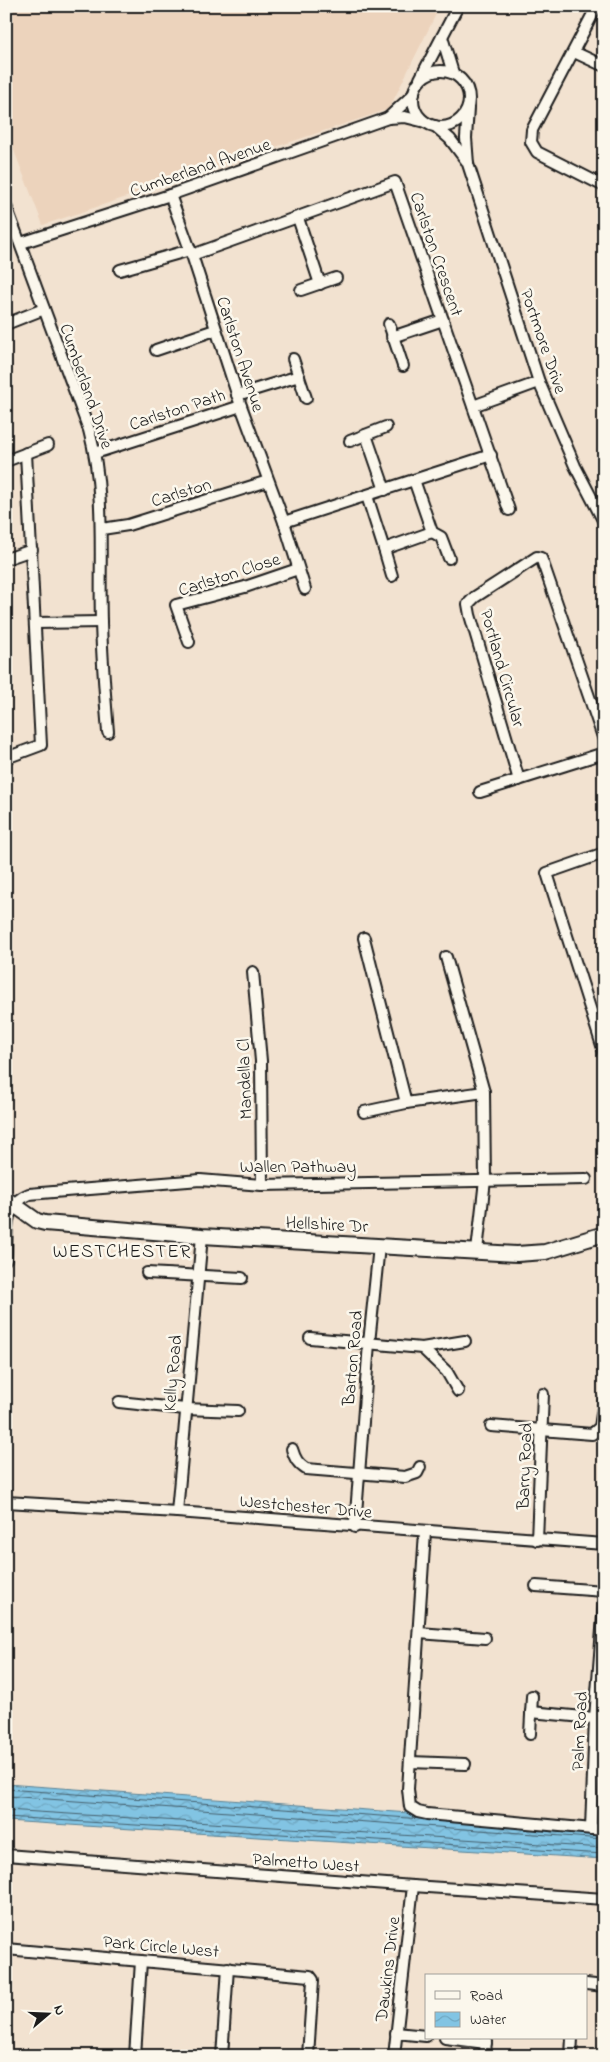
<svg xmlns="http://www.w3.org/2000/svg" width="610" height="2062" font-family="'Indie Flower',sans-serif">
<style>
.built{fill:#ecd3bc}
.water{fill:url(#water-waves);stroke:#598193}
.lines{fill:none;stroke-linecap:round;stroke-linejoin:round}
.shore{stroke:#455f6c;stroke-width:1}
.street-casing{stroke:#1c1c1c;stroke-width:14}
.secondary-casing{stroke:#1c1c1c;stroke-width:18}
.street{stroke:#fbf7ec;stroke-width:10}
.secondary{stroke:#fbf7ec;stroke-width:14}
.labels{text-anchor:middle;stroke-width:5;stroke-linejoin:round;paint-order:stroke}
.street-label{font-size:18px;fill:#1c1c1c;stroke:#fbf7ec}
.neighbourhood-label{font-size:19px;letter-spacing:1px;fill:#1c1c1c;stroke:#fbf7ec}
</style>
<defs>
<pattern id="water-waves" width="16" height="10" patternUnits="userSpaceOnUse" patternTransform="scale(1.25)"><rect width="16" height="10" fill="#82c4e3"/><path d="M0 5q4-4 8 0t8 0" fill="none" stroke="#70a8c2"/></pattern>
</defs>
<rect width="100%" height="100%" fill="#f2e2d0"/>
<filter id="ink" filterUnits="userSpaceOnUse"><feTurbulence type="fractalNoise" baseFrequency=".02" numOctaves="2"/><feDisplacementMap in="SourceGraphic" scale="10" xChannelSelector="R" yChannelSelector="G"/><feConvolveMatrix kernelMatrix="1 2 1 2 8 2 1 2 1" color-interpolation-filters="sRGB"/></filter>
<g filter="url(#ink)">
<!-- built -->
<polygon class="built" points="6,6 440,6 389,109 43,225 6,130"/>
<!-- water -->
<polygon class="water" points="6,1784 604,1827 604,1859 6,1821"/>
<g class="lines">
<!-- shore -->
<g class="shore">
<polyline points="6,1789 422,1819"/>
<polyline points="6,1796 604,1839"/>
<polyline points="6,1810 604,1848"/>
<polyline points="6,1817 604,1854"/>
</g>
<defs>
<g id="street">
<polyline points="597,6 532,130 531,142 537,152 604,186"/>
<polyline points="442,37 453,73"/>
<polyline points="574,52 604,66"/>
<circle cx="441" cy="99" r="28"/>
<polyline points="420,79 458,6"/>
<polyline points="468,108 466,138 468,164 539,382 575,466 604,522"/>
<polyline points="388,118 414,94"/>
<polyline points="435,126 450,139 468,163"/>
<polyline points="170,195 192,255 241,406 284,522 305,589"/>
<path d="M 6,206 L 89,430 C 106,493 99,558 101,622 C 102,659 105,696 108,732"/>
<polyline points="298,218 320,284"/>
<polyline points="21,243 170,195 388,118 405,117 425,122"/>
<polyline points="192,255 395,182 509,510"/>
<polyline points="120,270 190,250"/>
<polyline points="301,290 336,278"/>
<polyline points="6,324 44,309"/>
<polyline points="389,324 403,366"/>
<polyline points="392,337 443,320"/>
<polyline points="156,350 215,330"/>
<polyline points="293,359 306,398"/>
<polyline points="237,395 299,376"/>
<polyline points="473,406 539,382"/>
<polyline points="366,435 385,490"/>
<polyline points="350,441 386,427"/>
<polyline points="95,453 241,406"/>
<polyline points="6,461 48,445"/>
<polyline points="367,496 384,549 432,532 414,480"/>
<polyline points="284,522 491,455"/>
<polyline points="102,529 128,525 268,481"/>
<polyline points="432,532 441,537 449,558"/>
<polyline points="384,549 392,576"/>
<polyline points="6,559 32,550"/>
<polyline points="35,623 101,622"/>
<polyline points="189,642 176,605 245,587 298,569"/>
<polyline points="6,758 41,745 26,453"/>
<polyline points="519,780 470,615 468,604 475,597 537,557 541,558 543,563 604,740"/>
<polyline points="480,792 604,753"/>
<polyline points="604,853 547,873 604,1052"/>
<polyline points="364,938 406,1103"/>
<polyline points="446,957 484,1092 485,1180 477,1251"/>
<polyline points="253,972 261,1061 262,1185"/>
<polyline points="364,1112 406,1103 484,1092"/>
<path d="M 6,1259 C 7,1236 2,1204 29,1194 L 200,1180 L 262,1185 L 586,1179"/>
<polyline points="147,1273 242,1278"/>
<polyline points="310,1338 422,1348 465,1341"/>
<polyline points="422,1348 447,1372 458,1391"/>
<polyline points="119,1402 185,1409 238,1411"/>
<polyline points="491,1426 592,1434 600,1427 604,1401"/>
<path d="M 292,1449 C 295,1459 298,1464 306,1469 L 405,1477 L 417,1473 L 420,1467"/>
<polyline points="6,1502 177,1512 604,1544"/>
<polyline points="177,1512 202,1236"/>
<polyline points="355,1527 369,1343 379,1246"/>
<polyline points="425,1532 408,1789 410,1807 418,1812 427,1814 604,1830"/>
<polyline points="537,1540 543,1394"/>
<polyline points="536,1586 604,1591"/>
<polyline points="419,1633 485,1638"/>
<polyline points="531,1712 604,1719"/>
<polyline points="530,1734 532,1696"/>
<polyline points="410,1762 465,1764"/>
<polyline points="591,1829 595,1718 604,1604"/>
<polyline points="6,1855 413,1886 604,1899"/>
<polyline points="6,1949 310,1976 313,1980 308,2056"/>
<polyline points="586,1984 604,1986"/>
<polyline points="396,2033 426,2036"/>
<polyline points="445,2038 486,2043"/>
<polyline points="135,2056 141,1961"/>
<polyline points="222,2056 228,1968"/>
<polyline points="394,2056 413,1886"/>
<polyline points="485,2056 486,2038"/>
<polyline points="571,2056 572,2038"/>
</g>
<polyline id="secondary" points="6,1199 37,1221 45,1223 202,1236 517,1254 545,1252 604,1234"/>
</defs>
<!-- street casing -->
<use href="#street" class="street-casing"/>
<!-- secondary casing -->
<use href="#secondary" class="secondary-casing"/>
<!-- street -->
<use href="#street" class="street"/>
<!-- secondary -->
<use href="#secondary" class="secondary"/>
</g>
</g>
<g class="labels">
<!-- street labels -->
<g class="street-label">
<text transform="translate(200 167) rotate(-19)" y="6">Cumberland Avenue</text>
<text transform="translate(437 254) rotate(71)" y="6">Carlston Crescent</text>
<text transform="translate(544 341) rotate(71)" y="6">Portmore Drive</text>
<text transform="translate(241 354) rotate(72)" y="6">Carlston Avenue</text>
<text transform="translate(87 386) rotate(71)" y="6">Cumberland Drive</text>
<text transform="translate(177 409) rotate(-18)" y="6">Carlston Path</text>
<text transform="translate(181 492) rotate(-17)" y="6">Carlston</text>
<text transform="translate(229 574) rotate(-18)" y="6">Carlston Close</text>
<text transform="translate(503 668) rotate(74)" y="6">Portland Circular</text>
<text transform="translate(244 1079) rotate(-92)" y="6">Mandella Cl</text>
<text x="298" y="1172">Wallen Pathway</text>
<text transform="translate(327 1224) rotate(3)" y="6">Hellshire Dr</text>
<text transform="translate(352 1358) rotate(-85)" y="6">Barton Road</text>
<text transform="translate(172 1373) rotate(-85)" y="6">Kelly Road</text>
<text transform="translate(524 1466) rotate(-88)" y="6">Barry Road</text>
<text transform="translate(306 1506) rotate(5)" y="6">Westchester Drive</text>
<text transform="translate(579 1731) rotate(-87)" y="6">Palm Road</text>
<text transform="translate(306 1862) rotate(4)" y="6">Palmetto West</text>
<text transform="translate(161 1946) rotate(5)" y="6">Park Circle West</text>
<text transform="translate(387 1969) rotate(-83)" y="6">Dawkins Drive</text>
</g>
<!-- neighbourhood labels -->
<g class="neighbourhood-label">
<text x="122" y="1257">WESTCHESTER</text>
</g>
</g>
<!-- margin -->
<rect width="610" height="2062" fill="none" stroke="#fbf7ec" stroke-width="25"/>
<rect x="12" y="12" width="585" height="2037" fill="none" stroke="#1c1c1c" stroke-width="2" filter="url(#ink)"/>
<!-- legend -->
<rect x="425" y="1974" width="162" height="65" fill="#fbf7ec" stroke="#a29f99"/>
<rect x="435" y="1991" width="25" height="8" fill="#fbf7ec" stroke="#a29f99"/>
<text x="470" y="2000" font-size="15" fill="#1c1c1c">Road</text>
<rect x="435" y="2012" width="25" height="15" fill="url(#water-waves)" stroke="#a29f99"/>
<text x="470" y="2024" font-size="15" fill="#1c1c1c">Water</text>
<!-- north arrow -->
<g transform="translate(48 2014) rotate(71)" stroke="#fbf7ec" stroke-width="4" paint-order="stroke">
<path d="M0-4L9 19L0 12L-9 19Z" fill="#1c1c1c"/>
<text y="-8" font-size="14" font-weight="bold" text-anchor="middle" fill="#1c1c1c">N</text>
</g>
</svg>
